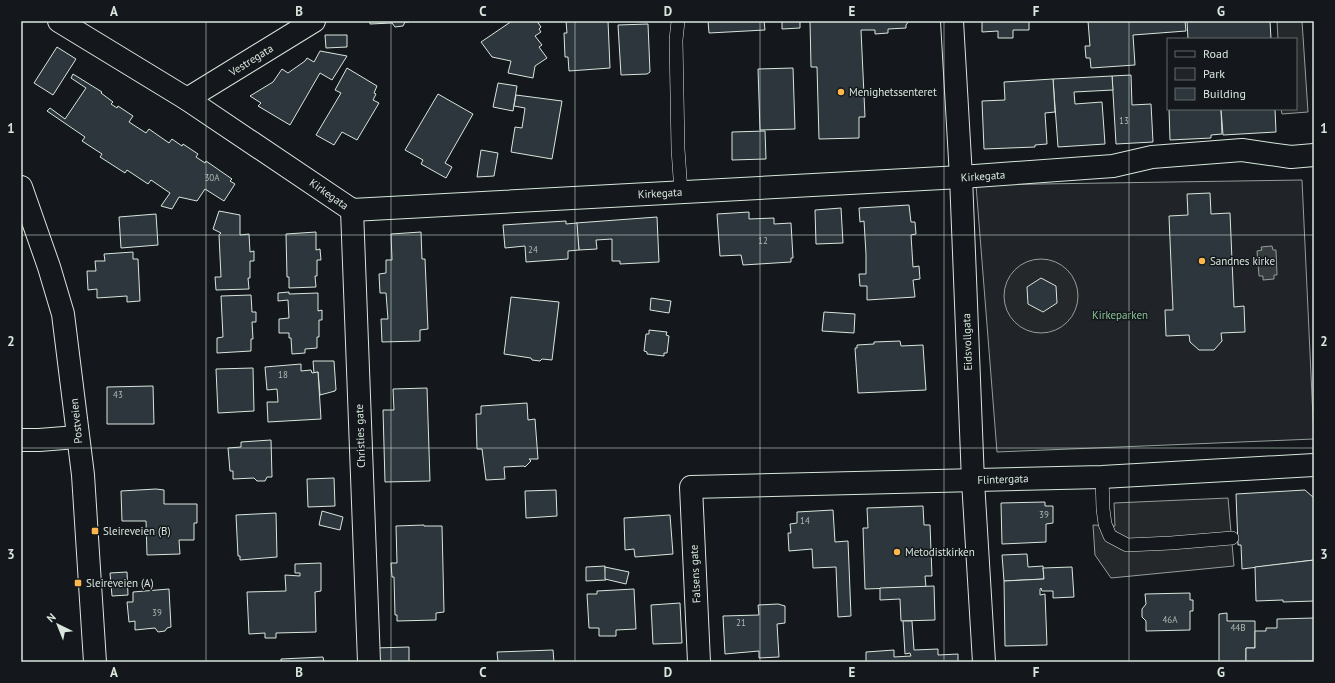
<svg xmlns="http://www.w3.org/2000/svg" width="1335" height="683" font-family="'PT Sans',sans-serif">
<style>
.green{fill:#202428;stroke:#939e99}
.parking{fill:#24282b;stroke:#939e99}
.water{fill:#363b3e;stroke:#939e99}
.building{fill:#2c363c;stroke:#d8e6dc}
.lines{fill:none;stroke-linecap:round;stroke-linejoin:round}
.service-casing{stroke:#d8e6dc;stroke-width:14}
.minor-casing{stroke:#d8e6dc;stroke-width:24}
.tertiary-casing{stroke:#d8e6dc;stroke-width:24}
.service{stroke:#14181c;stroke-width:13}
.minor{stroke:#14181c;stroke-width:22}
.tertiary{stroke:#14181c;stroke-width:22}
.grid{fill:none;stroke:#d8e6dc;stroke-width:1;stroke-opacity:0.55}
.poi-dot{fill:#ffb74d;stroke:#14181c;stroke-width:1.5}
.labels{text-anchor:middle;stroke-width:3;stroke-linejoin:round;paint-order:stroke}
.number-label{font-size:9px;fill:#adbab4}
.street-label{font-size:11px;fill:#d8e6dc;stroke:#14181c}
.poi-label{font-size:11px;fill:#d8e6dc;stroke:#14181c;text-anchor:start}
.park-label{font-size:11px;fill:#8ac095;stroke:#14181c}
.neatline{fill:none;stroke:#d8e6dc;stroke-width:1.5}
.grid-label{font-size:13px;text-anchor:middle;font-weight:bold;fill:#d8e6dc}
</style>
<rect width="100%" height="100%" fill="#14181c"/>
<!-- green -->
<polygon class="green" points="1302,180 1314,439 997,452 976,185"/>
<!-- parking -->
<g class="parking">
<polygon points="1277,21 1302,21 1308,112 1282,114 1281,109 1296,109 1296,39 1278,39"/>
<circle cx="1041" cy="296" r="37"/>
<polygon points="1228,498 1234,566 1111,578 1095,555 1093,525 1115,526 1114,503"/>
</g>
<!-- water -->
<polygon class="water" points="1272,246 1273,250 1276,250 1277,275 1274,275 1274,279 1263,280 1263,276 1259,276 1257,251 1262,250 1261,247"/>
<!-- building -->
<g class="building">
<polygon points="370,21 409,21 409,22 405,22 403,26 395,27 392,23 370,24"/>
<polygon points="512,21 537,21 541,27 539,29 541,32 535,36 542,45 539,47 547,58 535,66 533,78 508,73 511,61 492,57 481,42"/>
<polygon points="566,21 608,21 610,68 569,71 568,57 565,57 564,33 567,33"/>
<polygon points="708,21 764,21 765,30 709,33"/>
<polygon points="782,21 800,21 800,28 782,29"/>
<polygon points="810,21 909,21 906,25 906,28 888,29 888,33 875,34 875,30 861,30 865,117 859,117 859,138 819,139 817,67 811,67"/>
<polygon points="982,21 1029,21 1029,30 1013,30 1013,38 998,38 998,31 982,32"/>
<polygon points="1088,21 1185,21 1186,31 1133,35 1135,65 1091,68 1090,58 1086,58 1085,46 1090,46"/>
<polygon points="1187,21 1270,21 1271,39 1188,39"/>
<polygon points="648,24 650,72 647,74 621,75 618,25"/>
<polygon points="325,35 347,35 347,47 326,48"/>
<polygon points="57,47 76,59 53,95 34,83"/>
<polygon points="320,51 347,56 332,80 320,73 290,125 258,106 261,103 250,96 273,82 282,69 288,73 305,61 307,58 314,62"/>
<polygon points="347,68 377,86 374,93 376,94 373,100 379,103 357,140 342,132 334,145 316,135 341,93 335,90"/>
<polygon points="793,68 795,129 760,130 758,69"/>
<polygon points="73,74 102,92 101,93 113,102 111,104 117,108 118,106 133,116 129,122 146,133 149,129 169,143 172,139 182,146 183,144 198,154 196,157 205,163 206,161 232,179 230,181 235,184 224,201 205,189 197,201 179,197 172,209 161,206 170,193 151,180 148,184 127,170 125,173 100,157 102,154 82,141 85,137 47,111 50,108 65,119 86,88 71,78"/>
<polygon points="1131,75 1132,105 1151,104 1153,142 1116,144 1112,76"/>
<polygon points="1112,76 1113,90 1074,92 1075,104 1102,102 1105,144 1058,147 1053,79"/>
<polygon points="1053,79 1055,112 1045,113 1047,144 1035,145 1035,147 984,149 982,101 1005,100 1004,82"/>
<polygon points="498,83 517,86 513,111 493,107"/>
<polygon points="438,94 473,114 445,163 452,167 446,178 421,164 423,160 405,150"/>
<polygon points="516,95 562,101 552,159 511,152 515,127 522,128 525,108 514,106"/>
<polygon points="1169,109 1221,109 1222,134 1211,135 1211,138 1170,140"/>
<polygon points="1221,109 1275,109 1276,132 1223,135"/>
<polygon points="765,131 766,159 732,160 732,132"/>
<polygon points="481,150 498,153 494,176 477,177"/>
<polygon points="1210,193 1211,214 1230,213 1234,307 1244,306 1245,332 1221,333 1222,341 1214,350 1199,350 1190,342 1189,335 1166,336 1165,310 1173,310 1169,216 1188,215 1187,194"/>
<polygon points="909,205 911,222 915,222 916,234 911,235 913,267 919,266 920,279 913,280 915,297 867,300 867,286 860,286 859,274 866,274 866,254 864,221 860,222 859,208"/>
<polygon points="841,208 843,243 816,244 815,210"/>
<polygon points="219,211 240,215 240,235 249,234 250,252 254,251 254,261 250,261 250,278 248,278 249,289 216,290 215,277 221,277 219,235 221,233 213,229"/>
<polygon points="749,212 749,219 774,218 774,224 791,223 793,258 791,258 791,262 743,265 741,255 720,256 717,214"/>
<polygon points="156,214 158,245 121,248 119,217"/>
<polygon points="657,217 659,262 620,264 620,261 612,261 612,239 596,240 597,249 579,250 576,223"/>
<polygon points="566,221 566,224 577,223 579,250 568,251 568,259 526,262 525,246 505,248 503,225"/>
<polygon points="316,232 316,250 320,249 321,260 317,260 317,276 315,276 316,287 289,288 289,277 287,277 286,234"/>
<polygon points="421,232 422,259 425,259 428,329 420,330 420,341 382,342 381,319 388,319 386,293 380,293 379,274 386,273 386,260 392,260 391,234"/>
<polygon points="133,252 133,259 138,259 140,301 127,302 127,296 97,298 97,289 88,290 87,271 96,271 95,261 105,261 104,254"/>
<polygon points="1041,278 1056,286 1057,303 1043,312 1028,304 1027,287"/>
<polygon points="289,292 289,294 318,293 318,311 322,310 322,320 319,320 319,337 317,337 317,348 305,349 305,353 292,354 291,338 289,338 289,333 279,333 279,319 289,318 288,300 278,301 278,293"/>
<polygon points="251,295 252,312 256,312 256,322 252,322 253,339 251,339 251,351 217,353 217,338 223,337 221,296"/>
<polygon points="511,297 559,302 552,360 542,359 540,361 532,360 531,358 504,354"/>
<polygon points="651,298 671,301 669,313 650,310"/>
<polygon points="824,312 855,314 854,333 822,331"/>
<polygon points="649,330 667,332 666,335 669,336 667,353 664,353 664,356 647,354 647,352 644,351 646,334 649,334"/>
<polygon points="900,341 901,346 923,345 926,390 858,393 855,348 857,348 857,345 874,344 874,342"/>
<polygon points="313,361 334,361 336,390 335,390 335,391 320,395 318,372 314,373"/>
<polygon points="301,364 301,371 311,370 312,373 318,372 321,419 268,422 267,402 278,402 277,389 267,390 265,367"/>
<polygon points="253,368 254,411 218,413 216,369"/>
<polygon points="153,386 154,424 107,424 107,387"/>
<polygon points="427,388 430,481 385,482 383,410 394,410 393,389"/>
<polygon points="527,403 528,420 535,419 538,459 529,459 531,461 525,467 524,466 504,467 505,479 486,480 482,449 477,449 476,414 481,414 481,406"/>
<polygon points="271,440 272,477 267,477 265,481 257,481 254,478 233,479 233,471 230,471 228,448 241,447 241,442"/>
<polygon points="334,478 335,506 308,507 307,479"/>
<polygon points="156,489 164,490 164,504 197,504 197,523 194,523 194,540 179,540 180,554 147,555 146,521 122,521 121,491"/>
<polygon points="556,490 557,516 526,518 525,491"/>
<polygon points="1305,490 1314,498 1314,560 1242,569 1241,545 1238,545 1236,494"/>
<polygon points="1045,502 1045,506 1053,506 1053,523 1046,524 1046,542 1002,544 1001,503"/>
<polygon points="923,506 924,525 930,525 932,576 925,576 926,587 865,589 863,528 868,528 867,508"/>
<polygon points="833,510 835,542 848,541 851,616 838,617 836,567 813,568 812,549 789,551 788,533 791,533 790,524 797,523 797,512"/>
<polygon points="322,511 343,517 340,530 319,525"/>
<polygon points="276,513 277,557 240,560 240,556 238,556 236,515"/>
<polygon points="670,515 673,554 635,557 634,549 625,550 624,518"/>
<polygon points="424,525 424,526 442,526 444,612 436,613 436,620 397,621 397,615 395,615 394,577 392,577 391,563 397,563 396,526"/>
<polygon points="1027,554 1028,567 1043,566 1044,579 1004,581 1002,555"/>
<polygon points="1314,560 1314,601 1283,602 1283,600 1256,601 1255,567"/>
<polygon points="321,563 321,591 315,592 316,632 276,633 276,638 265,638 265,633 249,634 247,592 286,591 285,575 300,576 300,573 295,573 295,564"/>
<polygon points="605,566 606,580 586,581 586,567"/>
<polygon points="605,567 629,572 626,584 605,579"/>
<polygon points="1072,567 1074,597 1053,598 1053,591 1042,591 1041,588 1040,589 1040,595 1045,594 1047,645 1005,646 1004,581 1044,579 1043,568"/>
<polygon points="127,572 128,595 112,596 110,573"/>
<polygon points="934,586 935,620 901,621 900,599 880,600 880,588"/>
<polygon points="169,589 171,627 167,628 165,631 158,632 155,628 135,630 135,621 129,622 127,602 133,602 133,592"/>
<polygon points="634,589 636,629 616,630 616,636 599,636 599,628 589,628 587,594 597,594 597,591"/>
<polygon points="1190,593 1190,600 1193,600 1193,611 1190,611 1190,630 1146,631 1146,621 1142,617 1142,609 1146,604 1145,594"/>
<polygon points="680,603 682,643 653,644 651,605"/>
<polygon points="778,604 785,606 785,623 777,624 779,657 759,658 759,651 725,654 723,616 759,615 758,605"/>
<polygon points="1227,613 1227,621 1255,621 1255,648 1246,648 1246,662 1219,662 1219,614"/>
<polygon points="1314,618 1314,661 1246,662 1246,648 1255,648 1255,631 1266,631 1266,628 1277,628 1277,619"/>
<polygon points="903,621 912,621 914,650 938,649 938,655 958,654 958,662 863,662 866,661 866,652 894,650 894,657 911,656 910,653 905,654"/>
<polygon points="409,647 409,662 376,662 375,648"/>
<polygon points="553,650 554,662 498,662 497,652"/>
<polygon points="323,657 324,662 281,662 281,659"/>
</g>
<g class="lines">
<defs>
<g id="service">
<polyline points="678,21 676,40 678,149 681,192"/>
<polyline points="1102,477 1103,509 1105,524 1110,536 1127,545 1171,543 1232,538"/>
</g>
<g id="minor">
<polyline points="59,21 187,99 352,210 961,177 1113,166 1152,157 1242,150 1291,157 1314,155"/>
<polyline points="952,21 961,177 973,481 984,662"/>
<polyline points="187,99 314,21"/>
<polyline points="352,210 369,662"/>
<polyline points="21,440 39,440 77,437"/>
<polyline points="699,662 691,487 1102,477 1314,465"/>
</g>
<polyline id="tertiary" points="21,187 49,267 63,314 83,475 95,662"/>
</defs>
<!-- service casing -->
<use href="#service" class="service-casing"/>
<!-- minor casing -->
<use href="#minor" class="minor-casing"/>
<!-- tertiary casing -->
<use href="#tertiary" class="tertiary-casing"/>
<!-- service -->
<use href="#service" class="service"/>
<!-- minor -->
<use href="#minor" class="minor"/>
<!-- tertiary -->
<use href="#tertiary" class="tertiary"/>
</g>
<!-- grid -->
<path class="grid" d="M 206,21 L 206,662M 391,21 L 391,662M 575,21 L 575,662M 760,21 L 760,662M 944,21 L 944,662M 1129,21 L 1129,662M 21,235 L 1314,235M 21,448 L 1314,448"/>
<!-- markers -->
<g class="poi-dot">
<circle cx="841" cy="92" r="4"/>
<circle cx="1202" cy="261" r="4"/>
<rect x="91" y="527" width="8" height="8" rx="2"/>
<circle cx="897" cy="552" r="4"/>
<rect x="74" y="579" width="8" height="8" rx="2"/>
</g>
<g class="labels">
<!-- number labels -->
<g class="number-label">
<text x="1124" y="124">13</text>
<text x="212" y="181">30A</text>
<text x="763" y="244">12</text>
<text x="533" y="253">24</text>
<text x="283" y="378">18</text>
<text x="118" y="398">43</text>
<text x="1044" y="518">39</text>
<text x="805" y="524">14</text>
<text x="157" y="616">39</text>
<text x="1170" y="623">46A</text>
<text x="741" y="626">21</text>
<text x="1238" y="631">44B</text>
</g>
<!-- street labels -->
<g class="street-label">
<text transform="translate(251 60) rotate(-32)" y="4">Vestregata</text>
<text transform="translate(983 176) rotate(-4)" y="4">Kirkegata</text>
<text transform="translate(660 193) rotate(-3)" y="4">Kirkegata</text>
<text transform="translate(329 194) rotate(35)" y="4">Kirkegata</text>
<text transform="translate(967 342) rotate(-92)" y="4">Eidsvollgata</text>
<text transform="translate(76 421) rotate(-96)" y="4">Postveien</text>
<text transform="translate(360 436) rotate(-92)" y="4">Christies gate</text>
<text transform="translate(1003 479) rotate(-2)" y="4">Flintergata</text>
<text transform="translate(695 574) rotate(-93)" y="4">Falsens gate</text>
</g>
<!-- poi labels -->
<g class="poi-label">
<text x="849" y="96">Menighetssenteret</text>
<text x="1210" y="265">Sandnes kirke</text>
<text x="103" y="535">Sleireveien (B)</text>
<text x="905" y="556">Metodistkirken</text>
<text x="86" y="587">Sleireveien (A)</text>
</g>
<!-- park labels -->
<g class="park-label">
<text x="1120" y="319">Kirkeparken</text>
</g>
</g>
<!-- border -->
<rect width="1335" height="683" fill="none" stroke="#14181c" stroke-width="44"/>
<!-- legend -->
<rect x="1167" y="38" width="130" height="72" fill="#14181c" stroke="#626a69"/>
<rect x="1175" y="51" width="20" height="6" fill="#14181c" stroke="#626a69"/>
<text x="1203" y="58" font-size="12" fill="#d8e6dc">Road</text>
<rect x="1175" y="68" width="20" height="12" fill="#202428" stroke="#626a69"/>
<text x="1203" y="78" font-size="12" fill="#d8e6dc">Park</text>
<rect x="1175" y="88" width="20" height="12" fill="#2c363c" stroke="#626a69"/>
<text x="1203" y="98" font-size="12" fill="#d8e6dc">Building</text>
<!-- north arrow -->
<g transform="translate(58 625) rotate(317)" stroke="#14181c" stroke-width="3" paint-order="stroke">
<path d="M0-3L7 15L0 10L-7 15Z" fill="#d8e6dc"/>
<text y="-6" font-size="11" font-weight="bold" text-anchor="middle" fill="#d8e6dc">N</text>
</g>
<rect x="22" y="22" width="1291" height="639" class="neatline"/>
<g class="grid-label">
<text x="114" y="16">A</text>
<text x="299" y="16">B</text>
<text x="483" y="16">C</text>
<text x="668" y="16">D</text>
<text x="852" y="16">E</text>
<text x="1036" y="16">F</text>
<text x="1221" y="16">G</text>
<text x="11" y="133">1</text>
<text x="1324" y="133">1</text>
<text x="11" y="346">2</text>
<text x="1324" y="346">2</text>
<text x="11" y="559">3</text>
<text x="1324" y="559">3</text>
<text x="114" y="677">A</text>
<text x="299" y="677">B</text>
<text x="483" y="677">C</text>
<text x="668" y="677">D</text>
<text x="852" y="677">E</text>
<text x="1036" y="677">F</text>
<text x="1221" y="677">G</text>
</g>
</svg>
